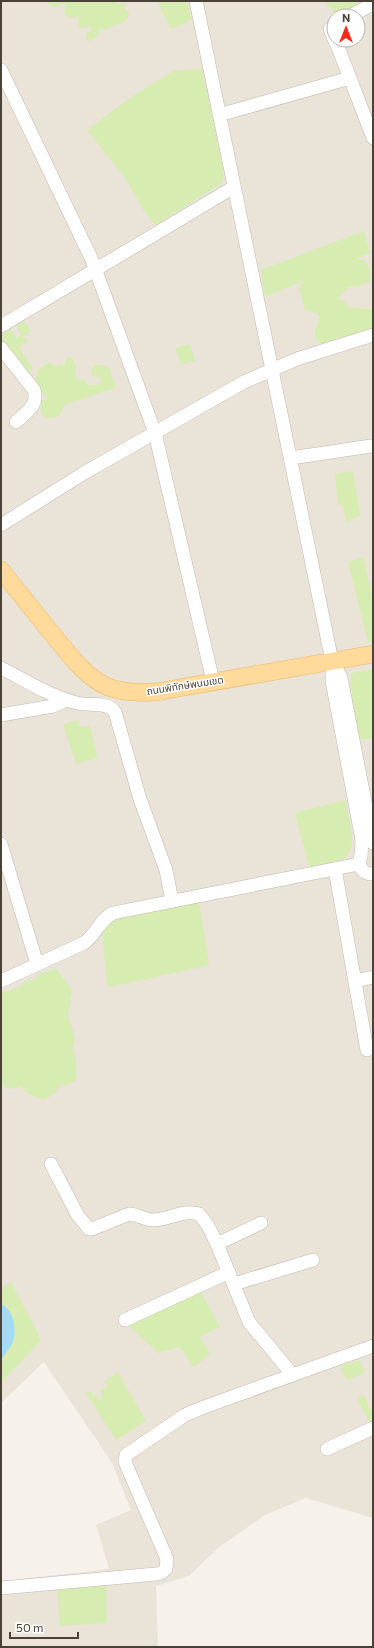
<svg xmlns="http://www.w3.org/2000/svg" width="374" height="1648" font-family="Commissioner,'Noto Sans Thai',sans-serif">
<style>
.residential{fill:#eae3d8;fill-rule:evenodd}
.green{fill:#d6ecb1}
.water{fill:#a4daf5}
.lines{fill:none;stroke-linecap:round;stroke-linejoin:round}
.minor-casing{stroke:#c2b8ac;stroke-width:14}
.major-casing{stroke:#ebb762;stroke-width:18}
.minor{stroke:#fff;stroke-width:13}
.major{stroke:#ffda9a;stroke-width:17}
.labels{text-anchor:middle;stroke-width:3;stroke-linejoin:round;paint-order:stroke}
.street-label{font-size:10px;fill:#4a4137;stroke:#fff}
</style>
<rect width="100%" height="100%" fill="#f6f1ea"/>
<!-- residential -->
<path class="residential" d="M 1,1 L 373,1 L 373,1518 L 306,1498 L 265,1515 L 218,1548 L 189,1576 L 156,1586 L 158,1647 L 1,1647 L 1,1581 L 109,1569 L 96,1525 L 131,1510 L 112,1463 L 44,1362 L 1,1403 ZM 334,16 L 358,16 L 358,40 L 334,40 Z"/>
<!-- green -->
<g class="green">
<path d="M 46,1 L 117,1 L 117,4 L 121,3 L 125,5 L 125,10 L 129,12 C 128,23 122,22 114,26 C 107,29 105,31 99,28 L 99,34 L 90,41 L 85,39 L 87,33 L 92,29 L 91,26 L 84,28 L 79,27 L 78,16 L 70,18 L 66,16 L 64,11 L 66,3 L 56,7 L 49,5 Z"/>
<polygon points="157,1 187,1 192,20 171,29"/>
<polygon points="324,1 356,1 358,5 339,14 333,12 332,7 327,6"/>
<polygon points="202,68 224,174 222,183 155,225 144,211 126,179 87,130 130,98 173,71"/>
<path d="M 364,231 L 370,253 L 356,259 L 364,260 L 370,268 L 370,281 L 360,286 L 349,287 L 338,298 L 344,301 L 348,307 C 357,307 364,310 373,309 L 373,330 L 344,337 L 336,338 L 328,344 L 321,344 L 315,339 L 315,331 L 320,317 L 318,314 L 305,310 L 299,288 L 303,281 L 265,297 L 261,270 Z"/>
<polygon points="24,321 31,331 23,336 27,342 19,347 33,369 25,374 1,343 1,335 10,329 16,338 21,335 16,326"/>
<polygon points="190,344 195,361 181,364 175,348"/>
<path d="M 69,357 L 73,359 L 76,365 L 75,373 L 76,379 L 86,381 L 88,385 L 97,385 L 101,382 L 101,378 L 91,375 L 91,370 L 95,365 C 104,365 112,366 111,377 L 115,381 L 116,385 L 114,388 L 65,405 L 59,416 L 51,418 L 44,417 L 41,412 L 41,402 L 49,396 L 39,393 C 33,379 35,367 50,363 L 56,367 L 59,364 L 64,366 L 67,358 Z"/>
<polygon points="353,471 360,516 346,522 343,505 338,504 335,474"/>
<polygon points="364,557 373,603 373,641 368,642 348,562"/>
<polygon points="373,669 373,738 360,740 350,685 352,673"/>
<polygon points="79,720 79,727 90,726 98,758 76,764 63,724"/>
<path d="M 345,800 C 348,815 360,850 343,859 C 334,864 319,864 309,867 L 295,813 Z"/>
<polygon points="199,901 209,964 206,966 110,987 107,984 102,931 111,920"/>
<polygon points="56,969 67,983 72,992 68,1014 75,1038 72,1049 76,1060 76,1080 69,1084 58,1087 56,1093 43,1100 27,1093 21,1086 11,1089 1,1085 1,993 17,988 27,981 35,979 41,973"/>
<polygon points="11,1282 41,1340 1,1383 1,1360 8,1350 4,1305 1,1304 1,1288"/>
<polygon points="201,1292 220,1327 200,1337 210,1354 194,1367 179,1347 158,1353 129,1326"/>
<polygon points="359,1360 365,1373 347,1380 340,1366"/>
<polygon points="118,1372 146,1421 116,1440 86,1393 90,1391 93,1396 95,1395 98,1399 103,1396 100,1391 108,1386 104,1381"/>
<polygon points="364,1395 370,1410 373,1409 373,1424 371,1425 357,1398"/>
<polygon points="106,1585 107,1623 60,1626 57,1590"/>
</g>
<!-- water -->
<path class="water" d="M 1,1304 C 13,1309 16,1326 14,1338 C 12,1346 6,1353 1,1360 Z"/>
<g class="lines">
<defs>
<g id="minor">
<polyline points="196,1 332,661 332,681 362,840 361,856"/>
<polyline points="350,16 373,4"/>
<polyline points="334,25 330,29 334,39"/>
<polyline points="335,40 350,78"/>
<polyline points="1,70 92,260 155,433 213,681"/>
<polyline points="219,115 350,78 373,138"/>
<polyline points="1,326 234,187"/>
<path d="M 1,348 L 34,390 C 39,406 26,412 16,422"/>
<polyline points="291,458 371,446"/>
<polyline points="1,525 84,473 244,382 297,359 373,335"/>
<polyline points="335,666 341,678 373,843"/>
<path d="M 1,668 C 25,680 51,697 77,703 C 90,706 106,701 115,712 L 140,799 L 166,870 L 172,901"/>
<polyline points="1,715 53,706 66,700"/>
<polyline points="1,844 37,964"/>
<path d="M 361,856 C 357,866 362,874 373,874"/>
<polyline points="335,869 367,1050"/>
<path d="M 1,981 L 84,943 C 97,934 97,922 113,913 L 359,864"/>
<polyline points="356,981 373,977"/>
<path d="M 51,1164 L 77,1214 L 89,1229 L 92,1229 L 129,1214 C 138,1214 144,1220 153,1220 C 169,1220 183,1209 199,1214 L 207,1224 L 217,1244 L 249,1322 L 292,1374"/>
<polyline points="217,1244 261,1223"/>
<polyline points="234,1284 313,1260"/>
<polyline points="125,1320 229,1272"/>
<polyline points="327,1449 373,1428"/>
<polyline points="1,1588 156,1574 161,1573 166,1569 167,1559 125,1462 126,1455 185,1415 204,1407 373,1346"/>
</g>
<path id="major" d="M 1,570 C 17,590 33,610 49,630 C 66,650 83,676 108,687 C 124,693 140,693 156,692 L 373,654"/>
</defs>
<!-- minor casing -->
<use href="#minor" class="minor-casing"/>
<!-- major casing -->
<use href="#major" class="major-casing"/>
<!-- minor -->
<use href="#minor" class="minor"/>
<!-- major -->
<use href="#major" class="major"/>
</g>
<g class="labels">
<!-- street labels -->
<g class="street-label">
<text transform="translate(185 685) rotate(-9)" y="4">ถนนพิทักษ์พนมเขต</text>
</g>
</g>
<!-- border -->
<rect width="374" height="1648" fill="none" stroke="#4a4137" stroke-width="4"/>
<!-- north arrow -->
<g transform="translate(346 28)"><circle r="19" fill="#ffffff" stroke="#b7b3af"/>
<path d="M0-3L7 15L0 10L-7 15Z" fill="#ff2818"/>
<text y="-6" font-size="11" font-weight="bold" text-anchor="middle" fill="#4a4137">N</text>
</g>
<!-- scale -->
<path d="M10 1632v6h68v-6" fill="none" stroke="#4a4137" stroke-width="2"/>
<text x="16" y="1632" font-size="12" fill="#4a4137" stroke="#ffffff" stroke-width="3" paint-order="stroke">50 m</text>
</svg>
